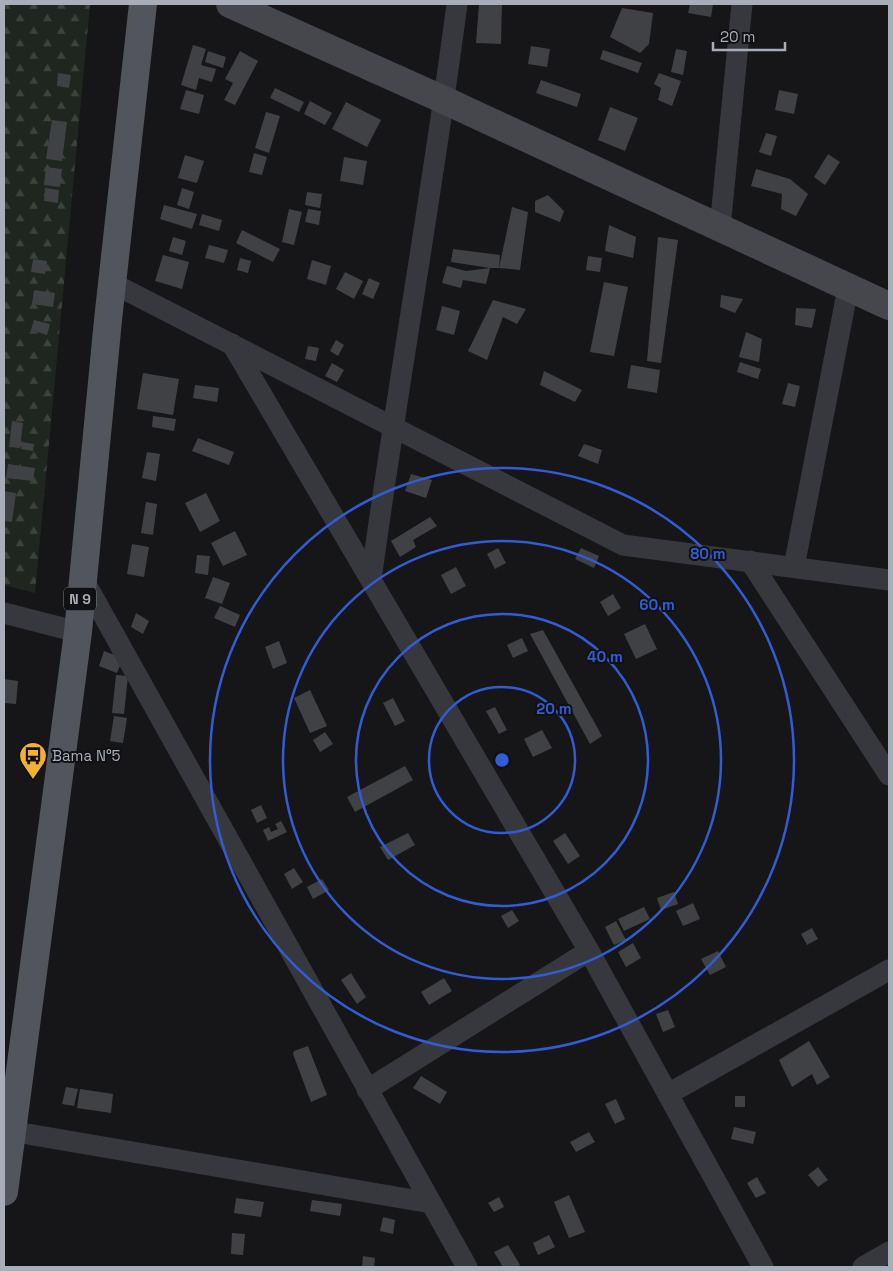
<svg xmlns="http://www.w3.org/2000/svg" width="893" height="1271" font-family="'Space Grotesk',sans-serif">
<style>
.forest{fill:url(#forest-firs)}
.building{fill:#404145}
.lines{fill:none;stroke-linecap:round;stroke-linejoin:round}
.street{stroke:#37383d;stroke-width:21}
.secondary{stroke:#45474d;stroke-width:28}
.primary{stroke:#53555c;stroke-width:28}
.ring{fill:none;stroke:#325cd3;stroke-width:2.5}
.labels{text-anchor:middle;stroke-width:4;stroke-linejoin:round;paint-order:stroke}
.shield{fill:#111113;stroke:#7b7e86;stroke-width:1}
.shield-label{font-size:14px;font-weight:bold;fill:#a8adb8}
.poi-label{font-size:15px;fill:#a8adb8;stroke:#111113;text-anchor:start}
.centre{fill:#325cd3;stroke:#111113;stroke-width:2.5}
.ring-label{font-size:15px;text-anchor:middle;font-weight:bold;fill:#325cd3;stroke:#111113;stroke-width:4;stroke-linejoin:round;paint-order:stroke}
</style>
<defs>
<pattern id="forest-firs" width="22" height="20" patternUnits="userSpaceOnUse" patternTransform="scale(1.25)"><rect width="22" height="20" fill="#1e261f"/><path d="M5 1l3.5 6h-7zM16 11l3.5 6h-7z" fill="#3c433d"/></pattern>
</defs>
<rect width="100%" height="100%" fill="#161618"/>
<!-- forest -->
<polygon class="forest" points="4,4 90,4 35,593 4,585"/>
<!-- building -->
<g class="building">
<polygon points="479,4 502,4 501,44 476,43"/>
<polygon points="690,4 713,4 711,17 688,13"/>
<polygon points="622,8 653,13 649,44 640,53 610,37"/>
<polygon points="193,45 206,49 201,65 216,69 212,82 199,78 196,90 181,85"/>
<polygon points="531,46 550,49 547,67 528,64"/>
<polygon points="676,49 687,51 683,75 671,72"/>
<polygon points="603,50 642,63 638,73 600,59"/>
<polygon points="208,51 226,57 223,68 205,62"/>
<polygon points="240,51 258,61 235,105 224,100 233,83 225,79"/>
<polygon points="58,73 71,75 69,88 57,86"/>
<polygon points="659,73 681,81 672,106 658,100 661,88 654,84"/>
<polygon points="541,80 581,94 577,107 536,93"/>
<polygon points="275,88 304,102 299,112 270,98"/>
<polygon points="186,90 204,95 199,114 180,109"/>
<polygon points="779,90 798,94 794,114 775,110"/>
<polygon points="310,101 332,113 325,125 304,114"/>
<polygon points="346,102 381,120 367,147 332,129"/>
<polygon points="610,107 638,118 625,151 598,140"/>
<polygon points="266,112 280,116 269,153 255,148"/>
<polygon points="52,120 67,122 62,161 46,159"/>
<polygon points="766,133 777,136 771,156 759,152"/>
<polygon points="254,153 267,157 262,175 249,172"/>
<polygon points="828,154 840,162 825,185 814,177"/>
<polygon points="185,155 204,161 197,183 178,178"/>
<polygon points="344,157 367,161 363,185 340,181"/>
<polygon points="46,167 62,169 60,187 44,185"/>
<polygon points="756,169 790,179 808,194 796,216 781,209 782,194 751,186"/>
<polygon points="45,188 59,190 58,203 44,201"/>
<polygon points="182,188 194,192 189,209 177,205"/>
<polygon points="307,192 322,194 320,208 305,205"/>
<polygon points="548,195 564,211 560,222 535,212 535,201"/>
<polygon points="164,205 197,214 192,229 160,219"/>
<polygon points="512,207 528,212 520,270 499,268"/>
<polygon points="289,209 302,212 294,245 282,242"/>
<polygon points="308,209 321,211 319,225 305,222"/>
<polygon points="202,214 222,220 219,231 199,225"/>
<polygon points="609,225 636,237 633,258 605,251"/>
<polygon points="242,230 280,249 273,262 236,243"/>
<polygon points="173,237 186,241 182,255 169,251"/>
<polygon points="658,237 678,240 661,363 647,361"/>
<polygon points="209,245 228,250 224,263 205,258"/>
<polygon points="453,249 500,255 499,268 490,268 486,284 463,280 461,288 442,283 447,266 466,271 490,268 451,262"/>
<polygon points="163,255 189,262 182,289 155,281"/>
<polygon points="588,256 602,258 600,272 586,270"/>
<polygon points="240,258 251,261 248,273 237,270"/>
<polygon points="33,259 47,261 45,274 31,272"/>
<polygon points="312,260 331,266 326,285 307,279"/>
<polygon points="345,272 363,281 354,299 336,289"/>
<polygon points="369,278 380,283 373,299 362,294"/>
<polygon points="604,282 628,287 614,356 590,352"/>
<polygon points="34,290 55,293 53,307 32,304"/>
<polygon points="721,295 743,299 735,313 720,307"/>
<polygon points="493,300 526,309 517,324 503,317 487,360 468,351"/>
<polygon points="442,306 460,311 454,335 436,330"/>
<polygon points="796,308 816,309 812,328 795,325"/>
<polygon points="34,320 50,324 47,335 31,330"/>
<polygon points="746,332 762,339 759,362 739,357"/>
<polygon points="336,340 344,345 338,356 330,351"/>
<polygon points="308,346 319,348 316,361 305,359"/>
<polygon points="740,362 761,369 758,379 737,372"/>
<polygon points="332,363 344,370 337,382 325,376"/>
<polygon points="631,365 660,370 657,393 627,388"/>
<polygon points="544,371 582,390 575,402 540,385"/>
<polygon points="143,373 179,379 173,415 137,409"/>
<polygon points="788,383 800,386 795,407 782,404"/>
<polygon points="195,385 219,388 217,402 193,398"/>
<polygon points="153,416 176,419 174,431 152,427"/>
<polygon points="12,421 23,423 20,448 9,447"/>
<polygon points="198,438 234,452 229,465 192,451"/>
<polygon points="22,442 34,444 33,451 21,449"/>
<polygon points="584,444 602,450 598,464 578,456"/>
<polygon points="147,452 160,454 156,481 142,478"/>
<polygon points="8,464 35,468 33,481 6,478"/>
<polygon points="411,474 432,480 426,498 405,491"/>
<polygon points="4,491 16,493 12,522 4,521"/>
<polygon points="206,493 220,521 200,532 185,503"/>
<polygon points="146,502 157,504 153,535 141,533"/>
<polygon points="430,517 437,526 413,540 416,547 400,557 391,541"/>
<polygon points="235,531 247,555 223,566 211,543"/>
<polygon points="132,544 149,547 144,577 127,574"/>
<polygon points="498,548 506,563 495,569 487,554"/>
<polygon points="581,548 599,556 594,568 575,559"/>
<polygon points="197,555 210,556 208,575 195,573"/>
<polygon points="456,567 466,586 451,594 441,575"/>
<polygon points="213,577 230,583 222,604 205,598"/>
<polygon points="613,594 621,608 608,616 600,602"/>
<polygon points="220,606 240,615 235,627 214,618"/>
<polygon points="136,613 149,621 143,634 131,627"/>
<polygon points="645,624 657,649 636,659 624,634"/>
<polygon points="543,630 602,736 590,744 530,634"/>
<polygon points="522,638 528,651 513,658 507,645"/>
<polygon points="279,641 287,663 273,669 265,647"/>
<polygon points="104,651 123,658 117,673 99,666"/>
<polygon points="116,675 128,676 124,714 112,713"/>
<polygon points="4,679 18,681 16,704 4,703"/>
<polygon points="310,690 327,726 310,733 294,698"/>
<polygon points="393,698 405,721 395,726 383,703"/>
<polygon points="495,707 507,730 499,734 486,711"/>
<polygon points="114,716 127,718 123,743 110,741"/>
<polygon points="542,730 552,748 533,757 524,739"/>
<polygon points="325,732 333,744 320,752 313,740"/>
<polygon points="405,766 413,780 355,812 347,797"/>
<polygon points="261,805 267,818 257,823 251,810"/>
<polygon points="281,821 287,832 268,841 263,830 269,827 271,832 278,829 275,824"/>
<polygon points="408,833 415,845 388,860 380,847"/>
<polygon points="565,833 580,856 568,864 553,841"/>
<polygon points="294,868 303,882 292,889 284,874"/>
<polygon points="322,879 329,890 313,899 307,887"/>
<polygon points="674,892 678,904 661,910 657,898"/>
<polygon points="693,903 700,919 683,926 676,911"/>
<polygon points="644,907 650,919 624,931 618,919"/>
<polygon points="512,910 519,921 508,928 501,916"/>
<polygon points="616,921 626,940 614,945 605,927"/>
<polygon points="812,928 818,939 807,945 801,934"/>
<polygon points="633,943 641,958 626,967 618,952"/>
<polygon points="718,951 726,967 710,975 701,959"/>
<polygon points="351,973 366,997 357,1004 341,980"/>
<polygon points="444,978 452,991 429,1005 421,992"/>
<polygon points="668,1010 675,1027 663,1032 656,1014"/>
<polygon points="809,1041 830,1077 817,1085 812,1074 792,1087 779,1060"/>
<polygon points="308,1046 327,1095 311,1102 293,1054 294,1051"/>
<polygon points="421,1076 447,1092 440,1104 413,1088"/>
<polygon points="66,1087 78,1089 74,1106 62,1104"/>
<polygon points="80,1089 113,1094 111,1113 77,1108"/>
<rect x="735" y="1096" width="10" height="11"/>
<polygon points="616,1099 625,1119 615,1124 605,1104"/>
<polygon points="734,1127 756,1132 753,1144 731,1139"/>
<polygon points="589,1132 595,1142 576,1152 570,1142"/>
<polygon points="818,1167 828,1180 818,1187 808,1175"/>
<polygon points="757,1177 766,1193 756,1198 747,1183"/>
<polygon points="569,1195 585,1232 569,1238 554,1202"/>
<polygon points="499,1197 504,1207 494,1212 488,1203"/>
<polygon points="236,1198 264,1202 261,1217 234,1213"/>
<polygon points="312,1200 342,1204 340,1216 310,1211"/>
<polygon points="383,1217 395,1220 393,1234 380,1231"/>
<polygon points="232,1233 245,1234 243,1255 231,1254"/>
<polygon points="549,1235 555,1247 538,1255 533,1243"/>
<polygon points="508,1245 520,1265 516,1267 503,1267 494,1252"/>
<polygon points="363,1256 375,1258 374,1267 362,1267"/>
</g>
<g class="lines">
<!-- street -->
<g class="street">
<polyline points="720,228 742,4"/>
<polyline points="112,283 623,545 889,580"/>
<polyline points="232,344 589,951 763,1267"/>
<polyline points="750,561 889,775"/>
<polyline points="794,567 848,288"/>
<polyline points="82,577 467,1267"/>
<path d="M 371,580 C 397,387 432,196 457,4"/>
<polyline points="4,613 78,632"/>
<polyline points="367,1090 589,951"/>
<polyline points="668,1094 889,970"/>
<polyline points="4,1130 431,1203"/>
<polyline points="863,1267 889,1252"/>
</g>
<!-- secondary -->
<polyline class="secondary" points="230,4 444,100 889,306"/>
<!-- primary -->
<polyline class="primary" points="4,1192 78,632 108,320 143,4"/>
</g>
<!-- distance rings -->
<g class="ring">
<circle cx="502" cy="760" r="73"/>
<circle cx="502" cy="760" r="146"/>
<circle cx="502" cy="760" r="219"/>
<circle cx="502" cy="760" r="292"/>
</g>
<!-- icons -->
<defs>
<symbol id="bus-pin" viewBox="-11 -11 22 30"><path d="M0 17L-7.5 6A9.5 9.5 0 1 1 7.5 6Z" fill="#f2b134" stroke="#111113"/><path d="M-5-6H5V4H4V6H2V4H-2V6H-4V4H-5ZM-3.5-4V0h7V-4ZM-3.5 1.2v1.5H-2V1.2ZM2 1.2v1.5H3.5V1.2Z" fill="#111"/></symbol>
</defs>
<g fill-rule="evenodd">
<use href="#bus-pin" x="17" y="740" width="32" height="43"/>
</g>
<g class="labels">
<!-- shield labels -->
<rect class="shield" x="64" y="587.5" width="32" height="23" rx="4"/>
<g class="shield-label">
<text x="80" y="604">N 9</text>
</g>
<!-- poi labels -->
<g class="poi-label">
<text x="52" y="761">Bama N°5</text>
</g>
</g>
<circle cx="502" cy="760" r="8" class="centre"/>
<g class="ring-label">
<text x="708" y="559">80 m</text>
<text x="657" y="610">60 m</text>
<text x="605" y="662">40 m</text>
<text x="554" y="714">20 m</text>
</g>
<!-- border -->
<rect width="893" height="1271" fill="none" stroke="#a8adb8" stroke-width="10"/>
<!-- scale -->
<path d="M713 42v8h72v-8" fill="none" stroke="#a8adb8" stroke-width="2.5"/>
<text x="720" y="42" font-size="15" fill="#a8adb8" stroke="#111113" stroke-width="4" paint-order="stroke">20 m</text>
</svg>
